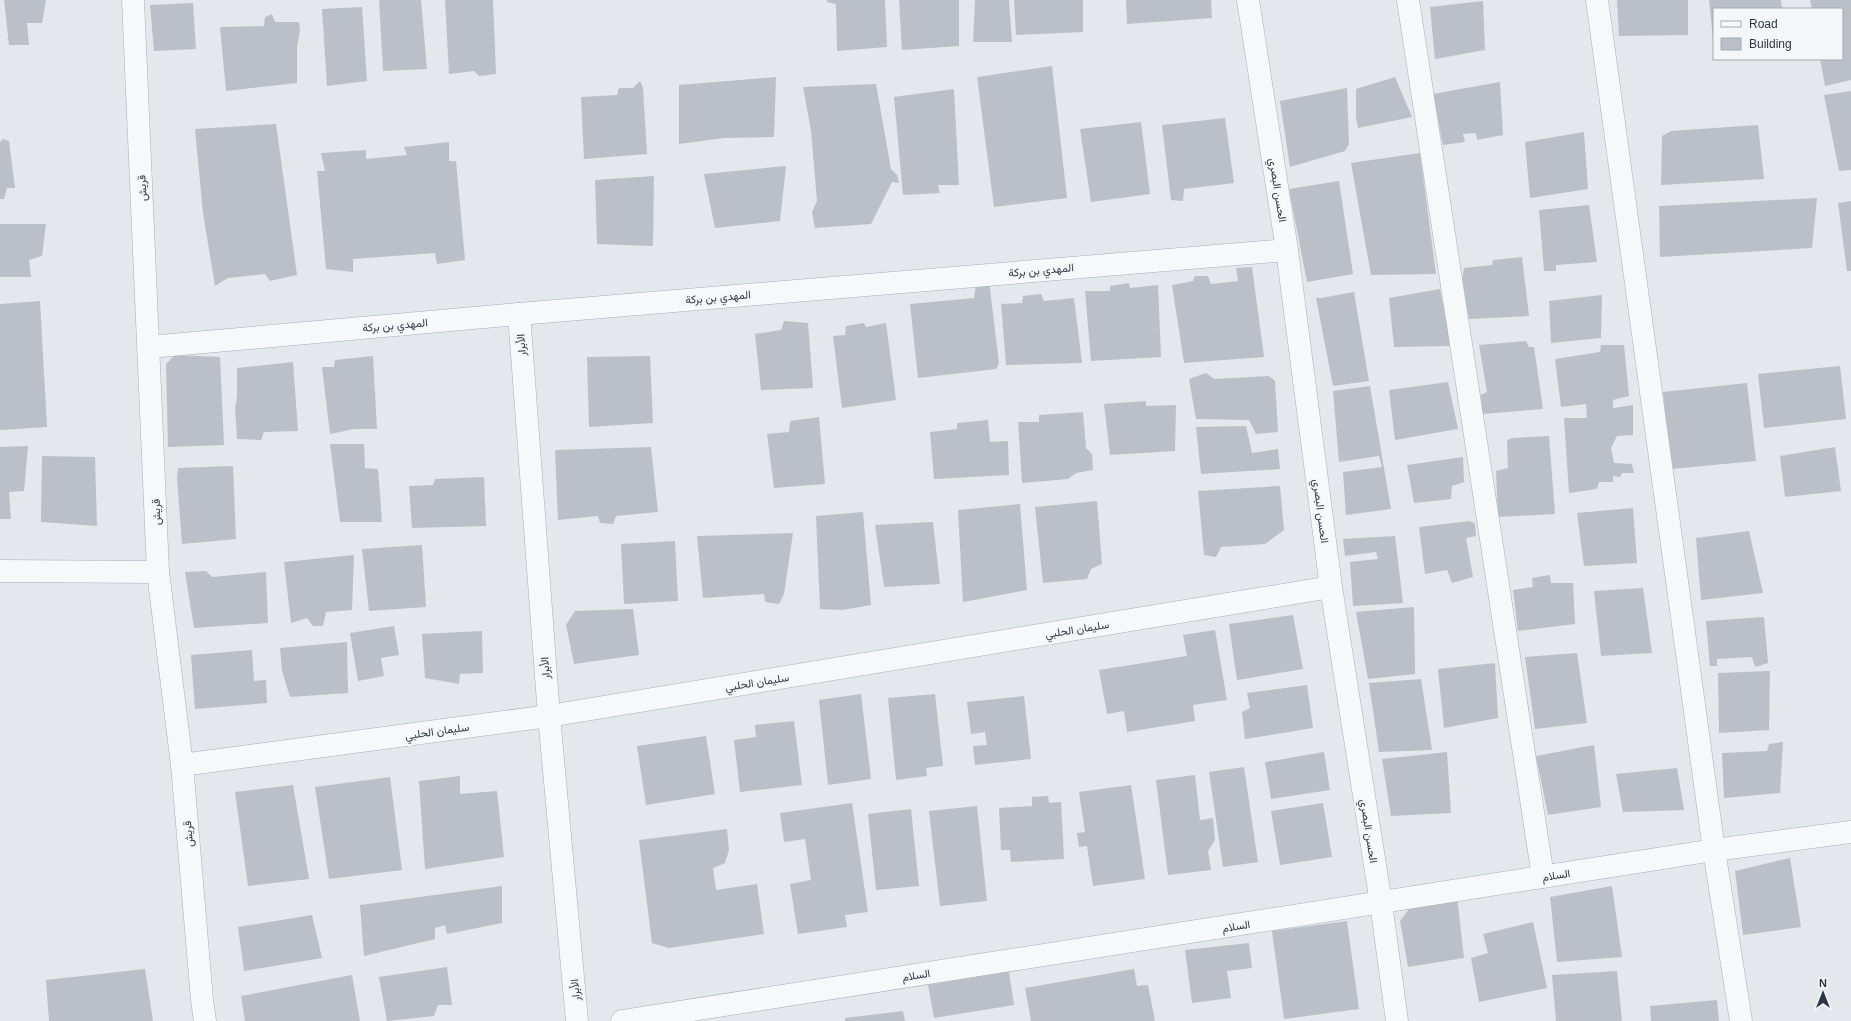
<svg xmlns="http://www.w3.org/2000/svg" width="1851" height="1021" font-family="Arial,Vazirmatn,sans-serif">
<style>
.building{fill:#bbc0c8}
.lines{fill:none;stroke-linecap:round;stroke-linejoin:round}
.minor-casing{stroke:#a9aeb5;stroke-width:23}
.minor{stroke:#f7f8fa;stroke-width:22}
.labels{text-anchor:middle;stroke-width:4;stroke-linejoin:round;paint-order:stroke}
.street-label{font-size:11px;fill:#2c3543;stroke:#f4f6f8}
</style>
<rect width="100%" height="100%" fill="#e4e7eb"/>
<!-- building -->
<g class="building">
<polygon points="4,0 46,0 42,23 27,23 29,45 9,45"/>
<polygon points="379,0 421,0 427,69 383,71"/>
<polygon points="445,0 493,0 496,74 479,76 474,71 449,74"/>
<polygon points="827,0 885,0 887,47 837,51 836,4 827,2"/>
<polygon points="899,0 959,0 959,46 902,50"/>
<polygon points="975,0 1009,0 1012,42 973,42"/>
<polygon points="1014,0 1083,0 1083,32 1016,35"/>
<polygon points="1126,0 1211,0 1212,18 1127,24"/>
<polygon points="1617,0 1688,0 1688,35 1619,36"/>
<polygon points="1709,0 1781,0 1782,9 1714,9 1713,39"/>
<polygon points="1810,0 1851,0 1851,80 1825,86 1820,59 1842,59 1842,9 1812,9"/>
<polygon points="1483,1 1485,50 1435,59 1430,7"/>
<polygon points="193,3 196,49 154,51 150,5"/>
<polygon points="362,7 367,81 327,86 322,9"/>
<polygon points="272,14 275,22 299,22 300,30 297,47 297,83 226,91 220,27 264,26 265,17"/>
<polygon points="1052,66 1067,198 994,207 977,77"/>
<polygon points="776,77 774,137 724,138 679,144 679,85"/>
<polygon points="1395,77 1412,117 1358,128 1356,117 1356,89"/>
<polygon points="640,81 643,88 647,154 584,159 581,97 617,95 619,88 633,88"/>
<polygon points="1500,82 1503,135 1477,140 1476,133 1463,134 1465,142 1443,145 1433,94"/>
<polygon points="876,84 891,169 897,175 899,183 892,182 871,224 815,228 812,212 817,201 811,131 803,87"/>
<polygon points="1347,88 1349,144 1345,151 1290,167 1280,101"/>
<polygon points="954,89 959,185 938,185 940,193 903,195 894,97"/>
<polygon points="1851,91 1851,170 1839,171 1824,95"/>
<polygon points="1225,118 1234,183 1184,189 1183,201 1171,200 1162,125"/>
<polygon points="1141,122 1150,194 1091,202 1080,129"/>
<polygon points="276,124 297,275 270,281 265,274 228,278 215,286 203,213 195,129"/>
<polygon points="1758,125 1764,179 1661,185 1662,136 1671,131"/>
<polygon points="1584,132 1588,189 1530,198 1525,142"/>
<polygon points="3,139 9,141 15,188 7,188 4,199 0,199 0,142"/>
<polygon points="449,142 449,161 456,161 465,260 437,264 435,253 353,259 353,272 326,269 317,171 325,171 321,153 366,150 366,159 407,155 404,147"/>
<polygon points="1420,153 1436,274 1371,275 1351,163"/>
<polygon points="786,166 780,221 715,228 704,174"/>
<polygon points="654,176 653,246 597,244 595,180"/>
<polygon points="1339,181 1353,274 1307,282 1289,189"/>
<polygon points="1817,198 1812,248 1660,257 1659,206"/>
<polygon points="1851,201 1851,271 1847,271 1838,203"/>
<polygon points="1589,205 1597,262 1556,265 1556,271 1544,271 1539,210"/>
<polygon points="0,224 46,224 42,256 29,260 31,277 0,277"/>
<polygon points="1522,257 1529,316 1469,319 1462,279 1464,268 1492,265 1493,260"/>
<polygon points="1252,267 1264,357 1184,363 1172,285 1193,281 1195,276 1208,276 1211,284 1238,281 1236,268"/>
<polygon points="989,281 999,363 996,369 918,378 910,304 974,298 976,284"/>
<polygon points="1129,283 1130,288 1158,285 1161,357 1091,361 1085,291 1110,291 1110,286"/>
<polygon points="1440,289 1451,346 1394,347 1389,298"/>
<polygon points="1354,292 1369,381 1333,386 1316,298 1321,298"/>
<polygon points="1041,294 1044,301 1074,298 1082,363 1006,365 1001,304 1022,303 1023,296"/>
<polygon points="1602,295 1601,338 1551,343 1549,301"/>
<polygon points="40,301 47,427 0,430 0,304"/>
<polygon points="784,321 808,323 813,388 761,390 755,334 781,330"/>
<polygon points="864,323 866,327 886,323 896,400 842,408 833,336 845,335 846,326"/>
<polygon points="1526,341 1529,347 1534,347 1543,409 1482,414 1481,395 1487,392 1479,345"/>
<polygon points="1601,345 1624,345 1629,396 1613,400 1613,408 1633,405 1633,435 1617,436 1611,448 1614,463 1632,464 1634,473 1622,473 1620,477 1613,476 1613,482 1599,482 1597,489 1569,493 1564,418 1587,418 1586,404 1561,407 1555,359 1600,352"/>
<polygon points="175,355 220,357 224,445 168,447 166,364"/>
<polygon points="373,356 377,429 354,429 330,434 322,367 334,367 335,360"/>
<polygon points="650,356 653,423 589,427 587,357"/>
<polygon points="293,362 298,431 264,432 261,440 237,439 235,408 237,398 237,368"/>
<polygon points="1840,366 1846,419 1764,428 1758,374"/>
<polygon points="1206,373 1214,379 1269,376 1275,381 1278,432 1256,434 1249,420 1196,419 1189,379"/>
<polygon points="1448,382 1458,429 1395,440 1389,390"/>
<polygon points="1747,383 1756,461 1671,469 1663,392"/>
<polygon points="1370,386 1391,509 1346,515 1343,472 1382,467 1379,456 1339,462 1333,391"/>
<polygon points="1146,401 1146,406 1176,405 1175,451 1110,455 1104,404"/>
<polygon points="1083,412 1086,448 1092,454 1093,470 1076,473 1068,479 1022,483 1018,422 1039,422 1039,415"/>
<polygon points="819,417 825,484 774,488 767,434 789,432 790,421"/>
<polygon points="988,420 990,442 1008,441 1009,475 934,479 930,432 957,429 957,423"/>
<polygon points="1246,426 1252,453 1278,449 1280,469 1201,474 1196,427"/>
<polygon points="1549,436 1555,514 1498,517 1496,471 1508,468 1507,440 1512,438"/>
<polygon points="330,444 364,444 365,468 378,469 382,522 340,522"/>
<polygon points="28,446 24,491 9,492 11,519 0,519 0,447"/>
<polygon points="651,447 658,512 616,516 613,524 600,523 598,516 558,520 555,450"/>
<polygon points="1835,447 1841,491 1785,497 1780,456"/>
<polygon points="42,456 95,457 97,526 41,522"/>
<polygon points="1463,457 1464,482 1452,486 1451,499 1414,503 1407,465"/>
<polygon points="233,466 236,539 182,544 177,478 178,468"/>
<polygon points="484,477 486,526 412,528 409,486 433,485 435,479"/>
<polygon points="1280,486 1284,530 1265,544 1221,547 1216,557 1204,555 1198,491"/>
<polygon points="1097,501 1102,564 1091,569 1087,579 1043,583 1035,507"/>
<polygon points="1020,504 1027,590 963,602 958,510"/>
<polygon points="1633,508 1637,563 1584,566 1577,513"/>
<polygon points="863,512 871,605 842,610 820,609 816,516"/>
<polygon points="1470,521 1475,524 1476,536 1466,538 1473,577 1452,583 1447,570 1425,574 1419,527"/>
<polygon points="933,522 940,584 884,587 875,525"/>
<polygon points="1749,531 1763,593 1701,600 1696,538"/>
<polygon points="793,533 784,594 779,604 765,602 764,594 703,598 697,536"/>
<polygon points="1395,536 1403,603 1353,606 1350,562 1378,559 1376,552 1345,556 1343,539"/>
<polygon points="675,541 678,601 624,604 621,544"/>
<polygon points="422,545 426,607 369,611 362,549"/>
<polygon points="354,555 352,610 326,612 323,626 313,626 307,618 291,623 284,562"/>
<polygon points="206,571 212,577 266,572 268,623 194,628 185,572"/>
<polygon points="1550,575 1551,583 1573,583 1575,624 1518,631 1513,590 1533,587 1532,578"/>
<polygon points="1643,588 1652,653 1601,656 1594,591"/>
<polygon points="1414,607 1415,674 1368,679 1356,612"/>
<polygon points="633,609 639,655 574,664 566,625 575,611"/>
<polygon points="1293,615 1303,669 1237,680 1229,624"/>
<polygon points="1764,617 1768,663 1755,667 1752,657 1717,659 1717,666 1710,666 1706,621"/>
<polygon points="394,626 399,655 381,658 384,676 358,681 350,633"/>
<polygon points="1215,630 1227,700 1193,705 1195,721 1127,732 1124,711 1107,714 1099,670 1187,656 1183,635"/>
<polygon points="482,631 483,673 460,674 459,684 425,678 422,634"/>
<polygon points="347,642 348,693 290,697 282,671 280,648"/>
<polygon points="252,650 254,681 266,680 267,703 195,709 191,655"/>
<polygon points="1577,653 1587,723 1535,729 1525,657"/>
<polygon points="1495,663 1498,718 1444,728 1438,669"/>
<polygon points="1770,671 1769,730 1719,733 1718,673"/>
<polygon points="1421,679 1432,750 1379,752 1369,683"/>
<polygon points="1307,685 1313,728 1245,739 1242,712 1250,708 1247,693"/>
<polygon points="861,694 871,779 828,785 819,700"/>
<polygon points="935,694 943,766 926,768 927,776 896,780 888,698"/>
<polygon points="1024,696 1031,759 975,765 973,746 987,745 985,732 971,734 967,702"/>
<polygon points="794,721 802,785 740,792 734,740 756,737 755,725"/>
<polygon points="706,736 715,794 646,805 637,746"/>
<polygon points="1783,742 1780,793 1724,798 1722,753 1767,751 1769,744"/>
<polygon points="1594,745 1601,807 1548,815 1536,756"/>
<polygon points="1324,752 1330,790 1271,799 1265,762"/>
<polygon points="1447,752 1451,813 1391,816 1382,759"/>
<polygon points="1244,767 1258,862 1223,867 1209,772"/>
<polygon points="1677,768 1684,810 1623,812 1616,774"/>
<polygon points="1195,775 1200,820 1213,818 1215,840 1208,851 1211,870 1168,875 1156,780"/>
<polygon points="460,776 460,794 497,791 504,857 425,869 419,781"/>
<polygon points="390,777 402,870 329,879 315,787"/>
<polygon points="293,785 309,879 248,886 235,792"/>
<polygon points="1131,785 1145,879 1093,886 1087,846 1079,847 1077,833 1085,832 1079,792"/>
<polygon points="1048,796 1049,803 1061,802 1064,859 1011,862 1010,850 1001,850 999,808 1032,806 1032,797"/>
<polygon points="852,803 868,912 845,915 847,927 798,934 790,884 811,880 805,839 784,842 780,813"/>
<polygon points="1323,803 1332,857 1280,865 1271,811"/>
<polygon points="977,806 987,901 940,906 929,811"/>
<polygon points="911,809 919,886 876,890 868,814"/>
<polygon points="727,829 729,850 725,863 713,868 716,890 757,884 764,934 669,948 652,943 639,840"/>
<polygon points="1790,858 1801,927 1743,935 1735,871"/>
<polygon points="502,886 502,923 447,934 445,925 435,928 435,939 364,956 360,905"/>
<polygon points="1612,886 1622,957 1557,962 1550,897"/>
<polygon points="1457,896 1464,958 1408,967 1400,921 1412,905"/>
<polygon points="312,915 322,958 244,971 238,927"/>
<polygon points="1347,921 1359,1009 1284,1019 1272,931"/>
<polygon points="1533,922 1547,988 1479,1002 1471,958 1488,953 1483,934"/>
<polygon points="1249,943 1252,968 1227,971 1231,998 1192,1003 1185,950"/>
<polygon points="447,967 452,1005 438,1005 434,1016 387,1021 379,977"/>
<polygon points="145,969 153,1021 49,1021 46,980"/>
<polygon points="1134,969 1137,986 1148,985 1155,1021 1031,1021 1025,988"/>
<polygon points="1617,971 1622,1021 1556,1021 1552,975"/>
<polygon points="1009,972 1014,1005 934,1018 928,985"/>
<polygon points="352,975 360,1021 245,1021 241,996"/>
<polygon points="1717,1000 1719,1021 1651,1021 1650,1006"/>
<polygon points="903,1011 905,1021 845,1021 845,1018"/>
</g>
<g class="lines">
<defs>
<g id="minor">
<polyline points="133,0 158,572 182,765 202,1000 205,1021"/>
<polyline points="1248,0 1287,250 1331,587 1381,903 1397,1021"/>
<polyline points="1408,0 1543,877"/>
<polyline points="1597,0 1714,850 1741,1021"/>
<polyline points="519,314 549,716 577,1021"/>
<polyline points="149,347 519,314 1287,250"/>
<polyline points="0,571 158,572"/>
<polyline points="182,765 549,716 1331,587"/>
<polyline points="622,1021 1714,850 1851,832"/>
</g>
</defs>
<!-- minor casing -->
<use href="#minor" class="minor-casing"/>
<!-- minor -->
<use href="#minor" class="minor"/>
</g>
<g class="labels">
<!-- street labels -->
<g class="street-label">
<text transform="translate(142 188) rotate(-93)" y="4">قريش</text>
<text transform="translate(1278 190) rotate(81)" y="4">الحسن البصري</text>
<text transform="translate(1041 270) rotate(-5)" y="4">المهدي بن بركة</text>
<text transform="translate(718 297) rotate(-5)" y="4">المهدي بن بركة</text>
<text transform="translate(395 325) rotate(-5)" y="4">المهدي بن بركة</text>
<text transform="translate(521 345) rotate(-94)" y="4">الأبرار</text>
<text transform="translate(1321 511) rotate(83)" y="4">الحسن البصري</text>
<text transform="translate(156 512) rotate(-92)" y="4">قريش</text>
<text transform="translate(1077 629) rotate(-9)" y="4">سليمان الحلبي</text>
<text transform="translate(545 668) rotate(-94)" y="4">الأبرار</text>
<text transform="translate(757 682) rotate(-9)" y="4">سليمان الحلبي</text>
<text transform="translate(437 731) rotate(-8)" y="4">سليمان الحلبي</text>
<text transform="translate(1369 831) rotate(81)" y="4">الحسن البصري</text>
<text transform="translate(188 834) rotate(-95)" y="4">قريش</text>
<text transform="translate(1556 875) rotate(-9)" y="4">السلام</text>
<text transform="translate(1236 926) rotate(-9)" y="4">السلام</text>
<text transform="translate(916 975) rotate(-9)" y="4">السلام</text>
<text transform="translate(575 990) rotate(-95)" y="4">الأبرار</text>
</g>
</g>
<!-- legend -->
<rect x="1713" y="8" width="130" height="52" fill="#f4f6f8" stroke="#a4a9b0"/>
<rect x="1721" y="21" width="20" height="6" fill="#f7f8fa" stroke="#a4a9b0"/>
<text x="1749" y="28" font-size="12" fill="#2c3543">Road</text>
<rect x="1721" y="38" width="20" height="12" fill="#bbc0c8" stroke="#a4a9b0"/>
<text x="1749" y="48" font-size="12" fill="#2c3543">Building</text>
<!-- north arrow -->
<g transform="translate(1823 993)" stroke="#f4f6f8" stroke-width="3" paint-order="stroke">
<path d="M0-3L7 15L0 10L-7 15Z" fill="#2c3543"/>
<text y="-6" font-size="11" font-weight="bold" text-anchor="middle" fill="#2c3543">N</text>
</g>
</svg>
